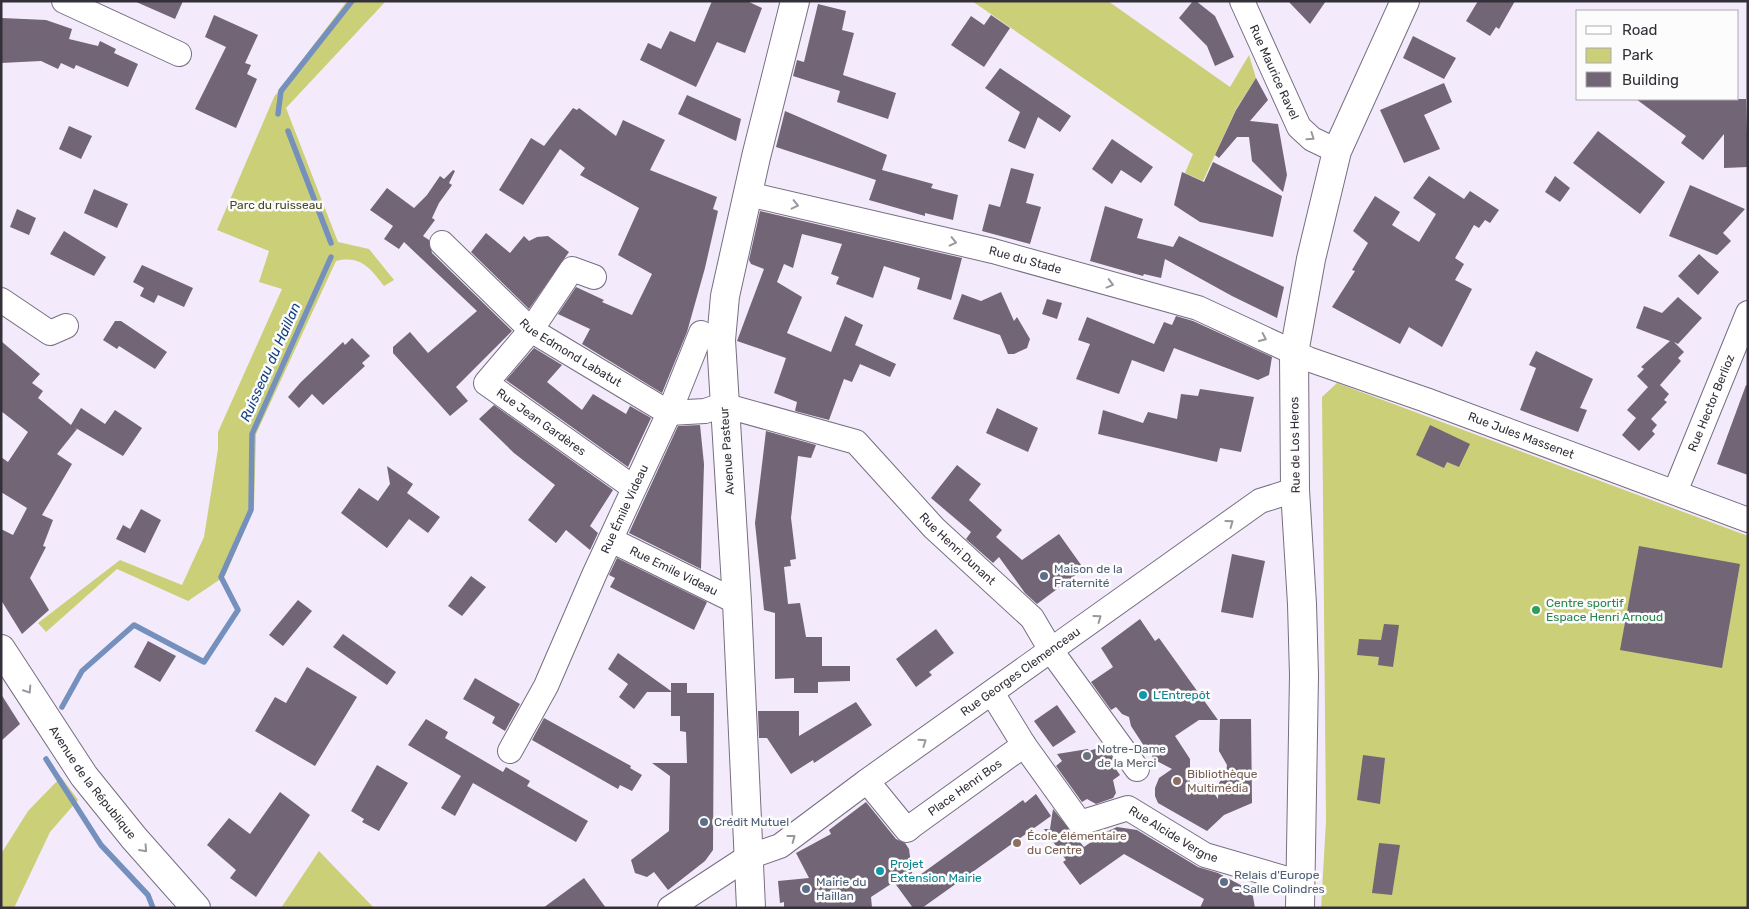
<svg xmlns="http://www.w3.org/2000/svg" width="1749" height="909" font-family="Rubik,sans-serif">
<style>
.green{fill:#cbcf78}
.lines{fill:none;stroke-linecap:round;stroke-linejoin:round}
.stream{stroke:#7590bc;stroke-width:5.5}
.building{fill:#716576}
.street-casing{stroke:#776e81;stroke-width:26}
.secondary-casing{stroke:#776e81;stroke-width:30}
.street{stroke:#fff;stroke-width:24}
.secondary{stroke:#fff;stroke-width:28}
.oneway{stroke:#9a989c}
.service-dot{fill:#5c6f8a;stroke:#fcfcfc;stroke-width:2}
.leisure-dot{fill:#2e9e5b;stroke:#fcfcfc;stroke-width:2}
.culture-dot{fill:#0f9aa8;stroke:#fcfcfc;stroke-width:2}
.worship-dot{fill:#6b7280;stroke:#fcfcfc;stroke-width:2}
.education-dot{fill:#8d6e63;stroke:#fcfcfc;stroke-width:2}
.labels{text-anchor:middle;stroke-width:5;stroke-linejoin:round;paint-order:stroke}
.street-label{font-size:12px;fill:#343039;stroke:#fcfcfc}
.park-label{font-size:12px;fill:#474921;stroke:#fcfcfc}
.service-label{font-size:12px;fill:#4e5e75;stroke:#fcfcfc;text-anchor:start}
.leisure-label{font-size:12px;fill:#27864d;stroke:#fcfcfc;text-anchor:start}
.culture-label{font-size:12px;fill:#0d838f;stroke:#fcfcfc;text-anchor:start}
.worship-label{font-size:12px;fill:#5b616d;stroke:#fcfcfc;text-anchor:start}
.education-label{font-size:12px;fill:#785e54;stroke:#fcfcfc;text-anchor:start}
.water-label{font-size:14px;font-style:italic;fill:#154283;stroke:#fcfcfc}
</style>
<rect width="100%" height="100%" fill="#f3ebfc"/>
<!-- green -->
<g class="green">
<path d="M 347,1 L 386,1 L 286,108 L 338,242 L 369,249 L 394,280 L 384,286 C 370,268 361,255 336,261 L 256,434 L 254,508 L 225,576 L 188,601 L 117,569 L 46,632 L 38,623 L 120,560 L 182,585 L 204,537 L 218,449 L 218,432 L 282,289 L 259,282 L 269,251 L 217,230 L 274,97 Z"/>
<polygon points="972,1 1108,1 1230,87 1249,55 1256,78 1236,109 1203,181 1185,173 1193,154"/>
<polygon points="1337,383 1748,536 1748,908 1321,908 1326,821 1322,397"/>
<polygon points="61,777 78,800 50,832 14,908 1,908 1,854 28,811"/>
<polygon points="319,851 374,908 281,908"/>
</g>
<g class="lines">
<!-- stream -->
<g class="stream">
<polyline points="278,114 281,91 352,1"/>
<polyline points="288,131 331,243"/>
<polyline points="62,707 82,671 134,625 204,662 238,610 221,577 251,510 252,434 331,257"/>
<polyline points="46,759 101,845 148,895 153,908"/>
</g>
</g>
<!-- building -->
<g class="building">
<polygon points="134,1 183,1 175,19"/>
<polygon points="712,1 747,1 762,8 745,53 717,42 696,87 640,60 648,43 661,49 670,31 695,42"/>
<polygon points="1193,1 1196,1 1215,16 1234,57 1215,66 1207,46 1179,18"/>
<polygon points="1288,1 1326,1 1310,24"/>
<polygon points="1478,1 1515,1 1499,29 1496,27 1490,36 1466,21"/>
<polygon points="818,4 846,11 842,30 854,33 843,75 896,93 888,119 837,102 840,91 793,76 797,60 804,62"/>
<polygon points="214,15 258,35 245,63 251,65 247,74 257,79 236,128 195,109 226,47 205,37"/>
<polygon points="991,15 1010,28 984,67 951,45 971,16 984,25"/>
<polygon points="2,18 46,20 72,29 69,39 98,46 100,41 116,49 114,53 138,64 128,87 76,65 74,69 61,63 58,69 41,61 1,63"/>
<polygon points="1413,36 1456,58 1444,79 1403,58"/>
<polygon points="1000,68 1071,116 1060,132 1038,117 1025,149 1008,141 1020,112 985,88"/>
<polygon points="1256,78 1268,100 1250,121 1278,124 1287,175 1283,192 1252,161 1249,137 1237,137 1219,158 1215,155 1236,110"/>
<polygon points="1444,83 1452,102 1424,115 1440,149 1404,163 1380,110"/>
<polygon points="687,95 741,119 736,141 678,114"/>
<polygon points="1636,99 1746,99 1748,167 1724,168 1724,134 1703,160 1681,143 1686,136"/>
<polygon points="573,108 577,110 579,108 616,136 623,120 665,140 650,170 717,197 713,209 718,211 705,268 687,332 662,393 582,344 590,329 558,314 576,287 604,300 602,302 632,315 652,274 618,255 639,208 580,175 585,168 560,149 523,205 499,190 531,138 544,146"/>
<polygon points="785,111 887,155 882,170 933,184 931,188 958,195 953,220 925,213 925,216 869,200 876,180 776,147"/>
<polygon points="69,126 92,136 81,159 59,149"/>
<polygon points="1598,131 1665,182 1640,214 1573,163"/>
<polygon points="1112,139 1153,167 1141,183 1121,170 1112,184 1092,169"/>
<polygon points="1213,162 1282,196 1273,237 1200,222 1174,205 1182,172 1204,182"/>
<polygon points="1011,168 1034,174 1026,203 1041,207 1030,244 982,231 989,204 1000,207"/>
<polygon points="453,170 455,171 449,183 452,185 439,203 432,218 435,220 423,236 429,240 432,253 512,331 456,387 468,401 450,416 393,353 393,347 410,332 428,353 477,311 404,242 399,249 384,239 393,226 370,210 387,188 414,208 427,195 440,176 444,179"/>
<polygon points="1429,176 1464,199 1470,191 1499,210 1490,223 1485,220 1479,228 1474,225 1455,258 1464,264 1455,280 1472,289 1442,347 1409,327 1400,344 1332,307 1355,271 1352,270 1368,243 1353,231 1375,196 1400,212 1392,225 1419,242 1436,214 1413,198"/>
<polygon points="1555,176 1570,188 1560,202 1545,192"/>
<polygon points="1690,185 1745,209 1723,233 1731,241 1717,255 1669,236"/>
<polygon points="94,189 128,204 117,228 84,213"/>
<polygon points="1105,206 1143,219 1137,238 1173,247 1179,236 1284,287 1277,318 1232,296 1165,259 1161,278 1144,274 1143,276 1090,261"/>
<polygon points="17,209 36,218 29,235 10,227"/>
<polygon points="760,211 962,258 951,300 917,289 920,278 884,266 873,298 836,284 839,277 831,274 842,244 802,234 793,268 784,264 777,282 802,297 787,333 831,352 845,316 863,325 855,345 896,364 890,377 860,364 852,382 844,379 829,420 795,411 797,402 774,393 786,358 737,341 764,269 751,264 749,260"/>
<polygon points="64,231 106,257 94,276 50,254"/>
<polygon points="486,233 510,253 524,236 529,241 537,237 548,236 569,252 529,309 471,252"/>
<polygon points="1699,254 1719,272 1698,295 1678,276"/>
<polygon points="142,265 193,288 184,307 158,295 154,303 140,296 144,288 133,282"/>
<polygon points="1001,292 1014,321 1017,317 1030,339 1027,348 1014,354 1008,354 1000,335 953,319 962,294 981,301"/>
<polygon points="1678,297 1702,318 1678,344 1674,342 1684,352 1678,358 1681,361 1660,385 1669,394 1664,400 1667,402 1651,419 1657,425 1652,431 1655,434 1639,451 1622,435 1636,418 1627,410 1648,387 1637,376 1644,369 1641,367 1670,341 1636,328 1644,306 1662,313"/>
<polygon points="1047,299 1062,303 1057,319 1042,314"/>
<polygon points="1176,316 1193,321 1272,357 1269,375 1258,380 1174,348 1164,372 1132,360 1119,394 1076,379 1090,344 1078,340 1087,317 1154,344 1164,322 1172,325"/>
<polygon points="115,321 121,321 167,352 155,369 119,346 117,349 103,340"/>
<polygon points="352,338 370,356 362,363 365,366 323,405 312,394 299,408 288,397 301,382 343,342 345,345"/>
<polygon points="1,341 40,374 32,383 43,391 38,398 71,425 81,408 105,424 115,410 142,428 123,456 74,427 77,429 57,454 72,464 42,515 53,520 43,546 46,547 30,578 49,610 22,634 1,600 1,529 13,535 27,508 1,492 1,457 8,462 28,432 1,411"/>
<polygon points="534,348 562,365 547,382 582,410 593,394 626,414 630,406 651,418 628,467 506,380"/>
<polygon points="1536,351 1593,379 1580,408 1587,410 1578,432 1520,410 1536,368 1529,365"/>
<polygon points="1746,385 1748,386 1748,475 1717,464"/>
<polygon points="1200,389 1254,397 1241,452 1220,448 1217,462 1098,434 1103,410 1143,423 1148,412 1177,419 1181,394 1198,396"/>
<polygon points="494,405 613,490 590,526 598,533 590,550 566,530 556,543 528,520 555,485 514,453 479,419"/>
<polygon points="997,408 1038,428 1028,452 986,433"/>
<polygon points="700,425 704,464 701,569 629,533 678,426"/>
<polygon points="1430,425 1470,444 1459,467 1447,462 1444,468 1416,455"/>
<polygon points="766,431 816,445 811,458 798,456 791,518 796,559 790,560 791,566 784,567 788,604 800,603 806,637 822,637 822,666 850,666 850,681 818,682 818,693 794,693 794,678 775,679 775,613 764,610 755,523"/>
<polygon points="957,465 981,484 969,500 1002,530 996,537 1022,560 1059,534 1084,569 1037,604 1025,593 999,557 993,563 966,539 971,532 931,498"/>
<polygon points="387,466 413,484 407,493 440,517 428,533 409,519 387,548 341,513 359,488 378,501 390,484"/>
<polygon points="141,509 161,520 145,553 116,539 123,525 130,529"/>
<polygon points="1639,546 1740,564 1722,668 1620,650"/>
<polygon points="1232,554 1265,561 1253,618 1221,612"/>
<polygon points="617,558 707,602 694,630 610,587 615,578 609,575"/>
<polygon points="471,576 486,587 462,616 448,606"/>
<polygon points="298,600 312,611 283,646 269,635"/>
<polygon points="1140,619 1155,641 1159,638 1218,720 1199,720 1175,736 1190,759 1190,784 1198,783 1200,785 1209,786 1218,799 1219,783 1226,773 1227,765 1219,751 1220,719 1251,719 1252,803 1224,815 1207,831 1158,803 1155,796 1155,788 1159,778 1172,769 1153,759 1151,750 1144,746 1131,726 1129,717 1122,714 1116,707 1111,710 1091,682 1113,667 1101,648"/>
<polygon points="1384,624 1399,625 1393,667 1378,665 1379,657 1357,655 1359,639 1381,640"/>
<polygon points="936,629 954,653 929,672 932,675 916,687 896,659"/>
<polygon points="343,634 396,672 387,685 333,647"/>
<polygon points="148,641 176,656 160,682 134,667"/>
<polygon points="618,653 671,691 671,683 687,683 687,693 714,693 713,850 705,861 668,890 654,872 647,877 635,873 631,860 669,831 670,776 652,763 687,763 686,732 680,731 680,716 671,716 671,692 647,692 634,709 619,697 628,684 608,669"/>
<polygon points="307,667 357,697 315,766 255,731 275,697 286,703"/>
<polygon points="475,678 520,704 505,731 492,723 495,717 463,699"/>
<polygon points="1,694 20,724 1,741"/>
<polygon points="856,702 872,725 814,763 813,760 791,774 767,738 759,738 758,711 799,711 799,736"/>
<polygon points="1057,705 1076,732 1053,747 1034,721"/>
<polygon points="544,718 631,766 630,768 642,775 632,791 620,785 618,789 532,740"/>
<polygon points="426,719 448,732 445,738 503,772 506,767 530,781 527,786 588,821 576,842 473,783 455,816 441,808 461,776 408,745"/>
<polygon points="1104,746 1115,761 1113,765 1120,775 1113,780 1116,793 1113,798 1096,804 1087,799 1082,802 1056,766 1062,761 1057,754 1088,749 1089,751"/>
<polygon points="1363,755 1385,758 1380,804 1357,800"/>
<polygon points="377,765 408,783 379,831 362,822 364,819 351,811"/>
<polygon points="280,792 310,815 256,897 230,878 236,870 207,845 229,818 250,834"/>
<polygon points="1036,794 1051,816 922,908 913,908 894,882 871,897 872,908 784,908 784,902 780,903 778,881 809,878 796,853 831,834 829,830 866,802 896,839 905,843 909,849 913,880 1023,800 1025,803"/>
<polygon points="1053,809 1084,847 1104,833 1117,827 1137,830 1198,867 1218,873 1252,891 1255,908 1200,908 1204,899 1124,854 1080,885 1063,862 1066,860 1044,829 1050,829"/>
<polygon points="1379,843 1400,845 1392,895 1372,893"/>
<polygon points="584,878 606,908 543,908"/>
</g>
<g class="lines">
<defs>
<g id="street">
<polyline points="64,1 179,54"/>
<path id="s1" d="M 1242,1 L 1299,127 L 1312,139 L 1337,151"/>
<path id="s2" d="M 748,194 L 993,251 L 1198,308 L 1308,359 L 1426,400 L 1748,520"/>
<path id="s3" d="M 442,243 L 531,330 L 669,413 L 705,411 L 723,405 L 856,442 L 934,528 L 1032,618 L 1052,652 L 1137,769"/>
<path id="s4" d="M 594,277 L 572,269 L 531,330 L 486,383 L 634,488"/>
<polyline points="1,300 50,333 66,326"/>
<path id="s5" d="M 1675,492 L 1748,313"/>
<path id="s6" d="M 611,540 L 737,602"/>
<path id="s7" d="M 1024,745 L 1080,823 L 1128,808 L 1205,855 L 1301,883"/>
<path id="s8" d="M 510,751 L 546,686 L 594,575 L 669,413 L 701,333"/>
<path id="s9" d="M 867,781 L 907,830 L 913,825 L 1024,745 L 992,693"/>
<path id="s10" d="M 670,908 L 748,857 L 780,846 L 867,781 L 1260,501 L 1295,490"/>
</g>
<g id="secondary">
<path id="s11" d="M 1,649 L 84,776 L 134,838 L 196,908"/>
<polyline points="751,908 737,602 721,340 725,296 756,157 795,1"/>
<polyline points="1300,908 1304,675 1302,604 1295,490 1294,353 1311,259 1337,151 1405,1"/>
</g>
</defs>
<!-- street casing -->
<use href="#street" class="street-casing"/>
<!-- secondary casing -->
<use href="#secondary" class="secondary-casing"/>
<!-- street -->
<use href="#street" class="street"/>
<!-- secondary -->
<use href="#secondary" class="secondary"/>
</g>
<!-- one-way arrows -->
<defs><path id="oneway-chevron" d="M-2-3.5L2.5 0L-2 3.5" fill="none" stroke-width="1.6" stroke-linecap="round" stroke-linejoin="round" transform="scale(1.25)"/></defs>
<g class="oneway">
<use href="#oneway-chevron" transform="translate(1311 137) rotate(35)"/>
<use href="#oneway-chevron" transform="translate(795 205) rotate(13)"/>
<use href="#oneway-chevron" transform="translate(953 242) rotate(13)"/>
<use href="#oneway-chevron" transform="translate(1110 284) rotate(15)"/>
<use href="#oneway-chevron" transform="translate(1263 338) rotate(25)"/>
<use href="#oneway-chevron" transform="translate(1230 523) rotate(-36)"/>
<use href="#oneway-chevron" transform="translate(1098 618) rotate(-36)"/>
<use href="#oneway-chevron" transform="translate(28 690) rotate(57)"/>
<use href="#oneway-chevron" transform="translate(923 742) rotate(-35)"/>
<use href="#oneway-chevron" transform="translate(792 838) rotate(-37)"/>
<use href="#oneway-chevron" transform="translate(144 849) rotate(48)"/>
</g>
<!-- markers -->
<g class="service-dot">
<circle cx="1044" cy="576" r="5"/>
<circle cx="704" cy="822" r="5"/>
<circle cx="1224" cy="882" r="5"/>
<circle cx="806" cy="889" r="5"/>
</g>
<circle class="leisure-dot" cx="1536" cy="610" r="5"/>
<g class="culture-dot">
<circle cx="1143" cy="695" r="5"/>
<circle cx="880" cy="871" r="5"/>
</g>
<circle class="worship-dot" cx="1087" cy="756" r="5"/>
<g class="education-dot">
<circle cx="1177" cy="781" r="5"/>
<circle cx="1017" cy="843" r="5"/>
</g>
<g class="labels">
<!-- street labels -->
<g class="street-label">
<text dy="4" stroke="none"><textPath href="#s1" startOffset="78">Rue Maurice Ravel</textPath></text>
<text dy="4" stroke="none"><textPath href="#s2" startOffset="285">Rue du Stade</textPath></text>
<text dy="4" stroke="none"><textPath href="#s3" startOffset="170">Rue Edmond Labatut</textPath></text>
<text dy="4" stroke="none"><textPath href="#s5" startOffset="96">Rue Hector Berlioz</textPath></text>
<text dy="4" stroke="none"><textPath href="#s4" startOffset="234">Rue Jean Gardères</textPath></text>
<text dy="4" stroke="none"><textPath href="#s2" startOffset="812">Rue Jules Massenet</textPath></text>
<text transform="translate(1295 445) rotate(-91)" y="4">Rue de Los Heros</text>
<text transform="translate(727 451) rotate(-94)" y="4">Avenue Pasteur</text>
<text dy="4" stroke="none"><textPath href="#s8" startOffset="268">Rue Émile Videau</textPath></text>
<text dy="4" stroke="none"><textPath href="#s3" startOffset="626">Rue Henri Dunant</textPath></text>
<text dy="4" stroke="none"><textPath href="#s6" startOffset="70">Rue Emile Videau</textPath></text>
<text dy="4" stroke="none"><textPath href="#s10" startOffset="424">Rue Georges Clemenceau</textPath></text>
<text dy="4" stroke="none"><textPath href="#s11" startOffset="162">Avenue de la République</textPath></text>
<text dy="4" stroke="none"><textPath href="#s9" startOffset="135">Place Henri Bos</textPath></text>
<text dy="4" stroke="none"><textPath href="#s7" startOffset="199">Rue Alcide Vergne</textPath></text>
</g>
<!-- park labels -->
<g class="park-label">
<text x="276" y="209">Parc du ruisseau</text>
</g>
<!-- service labels -->
<g class="service-label">
<text x="1054" y="573">Maison de la<tspan x="1054" dy="14">Fraternité</tspan></text>
<text x="714" y="826">Crédit Mutuel</text>
<text x="1234" y="879">Relais d'Europe<tspan x="1234" dy="14">- Salle Colindres</tspan></text>
<text x="816" y="886">Mairie du<tspan x="816" dy="14">Haillan</tspan></text>
</g>
<!-- leisure labels -->
<g class="leisure-label">
<text x="1546" y="607">Centre sportif<tspan x="1546" dy="14">Espace Henri Arnoud</tspan></text>
</g>
<!-- culture labels -->
<g class="culture-label">
<text x="1153" y="699">L’Entrepôt</text>
<text x="890" y="868">Projet<tspan x="890" dy="14">Extension Mairie</tspan></text>
</g>
<!-- worship labels -->
<g class="worship-label">
<text x="1097" y="753">Notre-Dame<tspan x="1097" dy="14">de la Merci</tspan></text>
</g>
<!-- education labels -->
<g class="education-label">
<text x="1187" y="778">Bibliothèque<tspan x="1187" dy="14">Multimédia</tspan></text>
<text x="1027" y="840">École élémentaire<tspan x="1027" dy="14">du Centre</tspan></text>
</g>
<!-- water labels -->
<g class="water-label">
<text transform="translate(270 362) rotate(-66)" y="5">Ruisseau du Haillan</text>
</g>
</g>
<!-- border -->
<rect width="1749" height="909" fill="none" stroke="#343039" stroke-width="5"/>
<!-- legend -->
<rect x="1576" y="10" width="162" height="90" fill="#fcfcfc" stroke="#acaaae"/>
<rect x="1586" y="26" width="25" height="8" fill="#ffffff" stroke="#acaaae"/>
<text x="1622" y="35" font-size="15" fill="#343039">Road</text>
<rect x="1586" y="48" width="25" height="15" fill="#cbcf78" stroke="#acaaae"/>
<text x="1622" y="60" font-size="15" fill="#343039">Park</text>
<rect x="1586" y="72" width="25" height="15" fill="#716576" stroke="#acaaae"/>
<text x="1622" y="85" font-size="15" fill="#343039">Building</text>
</svg>
